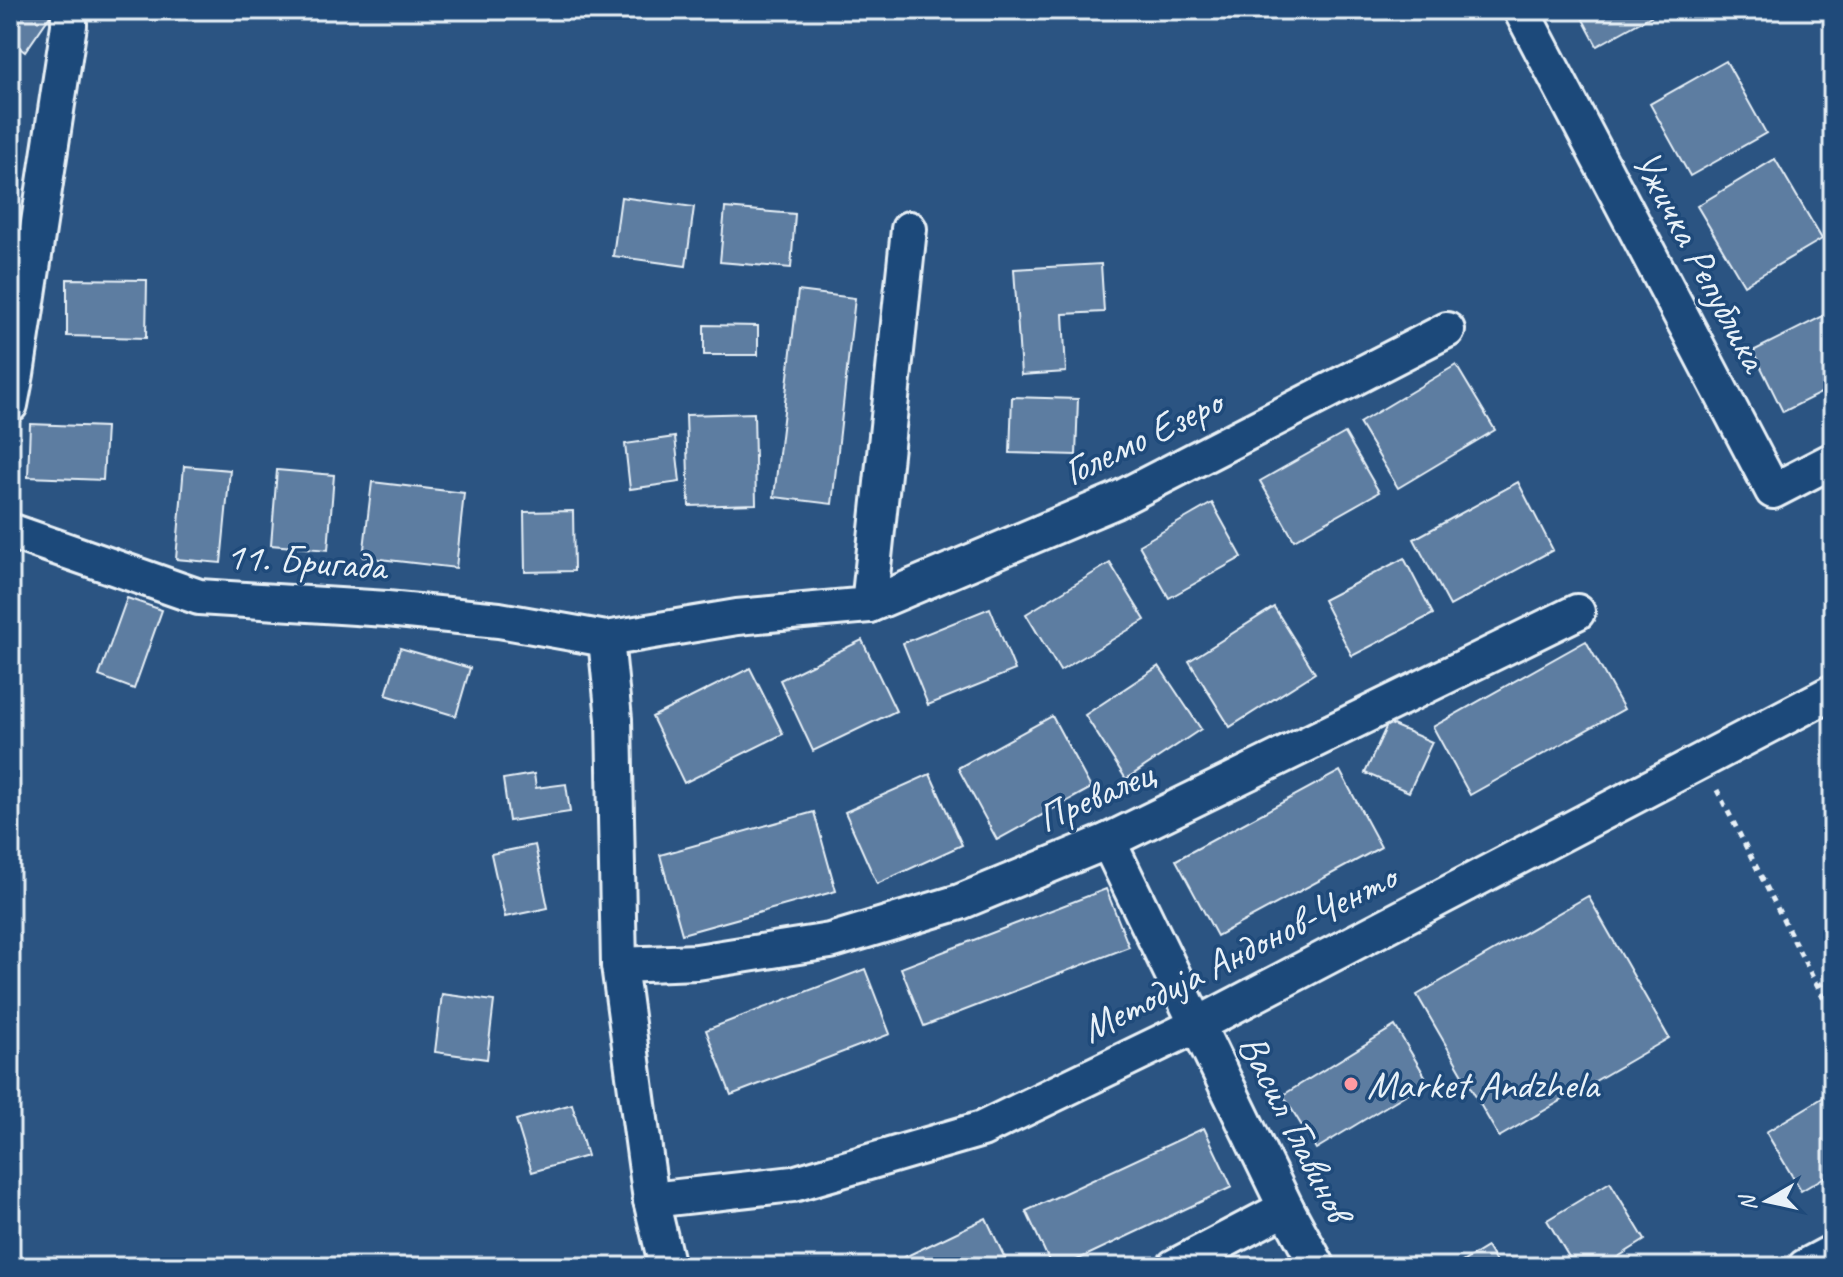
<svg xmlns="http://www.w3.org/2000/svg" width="1843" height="1277" font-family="Caveat,sans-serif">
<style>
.building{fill:#5d7da1;stroke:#e8f1f8;stroke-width:2}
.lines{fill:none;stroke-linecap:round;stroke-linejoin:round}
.minor-casing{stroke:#e8f1f8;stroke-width:40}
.path{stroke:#e8f1f8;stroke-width:5;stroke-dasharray:6 6;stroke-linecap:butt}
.minor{stroke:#1f4a7a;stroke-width:34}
.poi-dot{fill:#ff9aa2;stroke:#1f4a7a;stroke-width:3}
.labels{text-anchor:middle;stroke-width:7;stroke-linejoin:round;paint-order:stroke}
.street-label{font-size:40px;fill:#e8f1f8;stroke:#1f4a7a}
.poi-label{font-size:40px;fill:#e8f1f8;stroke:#1f4a7a;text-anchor:start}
</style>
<rect width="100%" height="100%" fill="#2b5482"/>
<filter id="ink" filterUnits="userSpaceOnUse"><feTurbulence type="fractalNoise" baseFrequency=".0125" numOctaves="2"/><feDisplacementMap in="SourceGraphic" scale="16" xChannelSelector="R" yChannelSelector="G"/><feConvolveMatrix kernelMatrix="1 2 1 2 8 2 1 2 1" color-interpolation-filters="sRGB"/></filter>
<g filter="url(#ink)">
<!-- building -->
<g class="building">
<polygon points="10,10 54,10 25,52 10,41"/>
<polygon points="1578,10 1662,10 1597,46"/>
<polygon points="1726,61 1766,133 1690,176 1650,104"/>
<polygon points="1775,159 1822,239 1744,285 1697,206"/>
<polygon points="621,197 694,207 686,266 613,256"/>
<polygon points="725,208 795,214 791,268 720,262"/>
<polygon points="1101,264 1104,312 1063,314 1066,372 1021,375 1014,269"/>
<polygon points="67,279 147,280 146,338 67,336"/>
<polygon points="798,291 855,298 832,504 774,497"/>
<polygon points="1833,311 1833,387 1783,412 1753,351"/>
<polygon points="704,325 758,326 758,355 704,355"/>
<polygon points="1456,365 1495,430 1398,488 1359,423"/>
<polygon points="1012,397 1078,399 1076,455 1010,453"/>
<polygon points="754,413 756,504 689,506 686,415"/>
<polygon points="30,424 106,427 103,480 28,477"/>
<polygon points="1345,433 1379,492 1294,540 1260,481"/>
<polygon points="675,437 680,482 630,489 625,444"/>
<polygon points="184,466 230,470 221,563 176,559"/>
<polygon points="277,470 334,475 328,550 271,545"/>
<polygon points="372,482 464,493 456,568 363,557"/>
<polygon points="1518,482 1553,550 1450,606 1414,539"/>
<polygon points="1212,503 1242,557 1169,598 1139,545"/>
<polygon points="573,511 574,571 525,572 524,512"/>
<polygon points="1404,558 1433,614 1352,656 1323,600"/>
<polygon points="1110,563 1145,620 1060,671 1026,614"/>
<polygon points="127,598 162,610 134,689 99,676"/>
<polygon points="1274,607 1315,673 1230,727 1189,661"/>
<polygon points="990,608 1015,670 928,705 903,643"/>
<polygon points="862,640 896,711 813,751 780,680"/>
<polygon points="1586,641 1624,709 1470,795 1433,727"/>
<polygon points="400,648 470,668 456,716 386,695"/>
<polygon points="1159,666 1201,729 1126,779 1085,715"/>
<polygon points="750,668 783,734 684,783 652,717"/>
<polygon points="1052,716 1091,788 997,840 958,768"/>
<polygon points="1388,723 1432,742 1409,792 1365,773"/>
<polygon points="1340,771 1381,847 1217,936 1176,860"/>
<polygon points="534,774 536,788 566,784 570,812 509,821 503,779"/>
<polygon points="930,774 962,845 877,884 845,812"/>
<polygon points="814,812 836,891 682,934 660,855"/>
<polygon points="535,845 548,908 505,917 491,854"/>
<polygon points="1106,889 1129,947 924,1026 901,968"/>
<polygon points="1588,896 1669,1038 1499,1137 1417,995"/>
<polygon points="865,969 890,1034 731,1095 706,1030"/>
<polygon points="442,994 494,1001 487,1059 435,1052"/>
<polygon points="1395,1026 1428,1081 1316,1149 1283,1095"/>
<polygon points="1829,1094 1833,1100 1833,1172 1801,1191 1766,1132"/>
<polygon points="572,1104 587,1156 532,1172 516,1120"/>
<polygon points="1204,1128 1232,1187 1062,1267 1052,1267 1026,1211"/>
<polygon points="1610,1182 1645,1240 1602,1267 1575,1267 1547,1220"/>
<polygon points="986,1218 1009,1267 884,1267"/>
<polygon points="1487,1247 1499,1267 1454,1267"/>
</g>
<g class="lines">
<defs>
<g id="minor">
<polyline points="1521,10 1773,491 1833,460"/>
<polyline points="10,405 16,374 69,25 69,10"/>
<polyline points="10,531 199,597 387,609 499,620 606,639 737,617 869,605 909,229"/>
<polyline points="869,605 1115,501 1447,330"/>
<polyline points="606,639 614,719 619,965 651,1200 667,1267"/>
<polyline points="1108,841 1286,1208 1318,1267"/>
<polyline points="619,965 697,962 830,941 960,902 1108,841 1577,612"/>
<polyline points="651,1200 793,1184 982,1129 1197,1025 1833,692"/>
<polyline points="1174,1267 1286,1208"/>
<polyline points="1805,1267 1833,1252"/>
</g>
</defs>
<!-- minor casing -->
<use href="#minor" class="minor-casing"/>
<!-- path -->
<g class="path">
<polyline points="1717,790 1833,1017"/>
<polyline points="1817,986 1833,978"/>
</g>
<!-- minor -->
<use href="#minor" class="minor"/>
</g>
</g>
<!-- markers -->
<circle class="poi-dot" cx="1351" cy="1084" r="8"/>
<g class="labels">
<!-- street labels -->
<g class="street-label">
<text transform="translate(1701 260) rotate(62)" y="14">Ужичка Република</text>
<text transform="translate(1142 436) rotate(-26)" y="14">Големо Езеро</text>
<text transform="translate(306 560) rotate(4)" y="14">11. Бригада</text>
<text transform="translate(1095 795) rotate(-24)" y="14">Превалец</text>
<text transform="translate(1238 952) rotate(-27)" y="14">Методија Андонов-Ченто</text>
<text transform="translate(1296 1127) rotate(63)" y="14">Васил Главинов</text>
</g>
<!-- poi labels -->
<g class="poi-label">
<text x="1367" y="1098">Market Andzhela</text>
</g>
</g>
<!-- margin -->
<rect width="1843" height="1277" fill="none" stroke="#1f4a7a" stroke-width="40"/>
<rect x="20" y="20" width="1803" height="1237" fill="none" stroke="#e8f1f8" stroke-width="3" filter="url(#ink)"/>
<!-- north arrow -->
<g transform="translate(1767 1201) rotate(261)" stroke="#1f4a7a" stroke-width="6" paint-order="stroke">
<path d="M0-6L14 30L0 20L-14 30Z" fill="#e8f1f8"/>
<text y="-12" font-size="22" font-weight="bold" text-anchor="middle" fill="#e8f1f8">N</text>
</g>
</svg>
